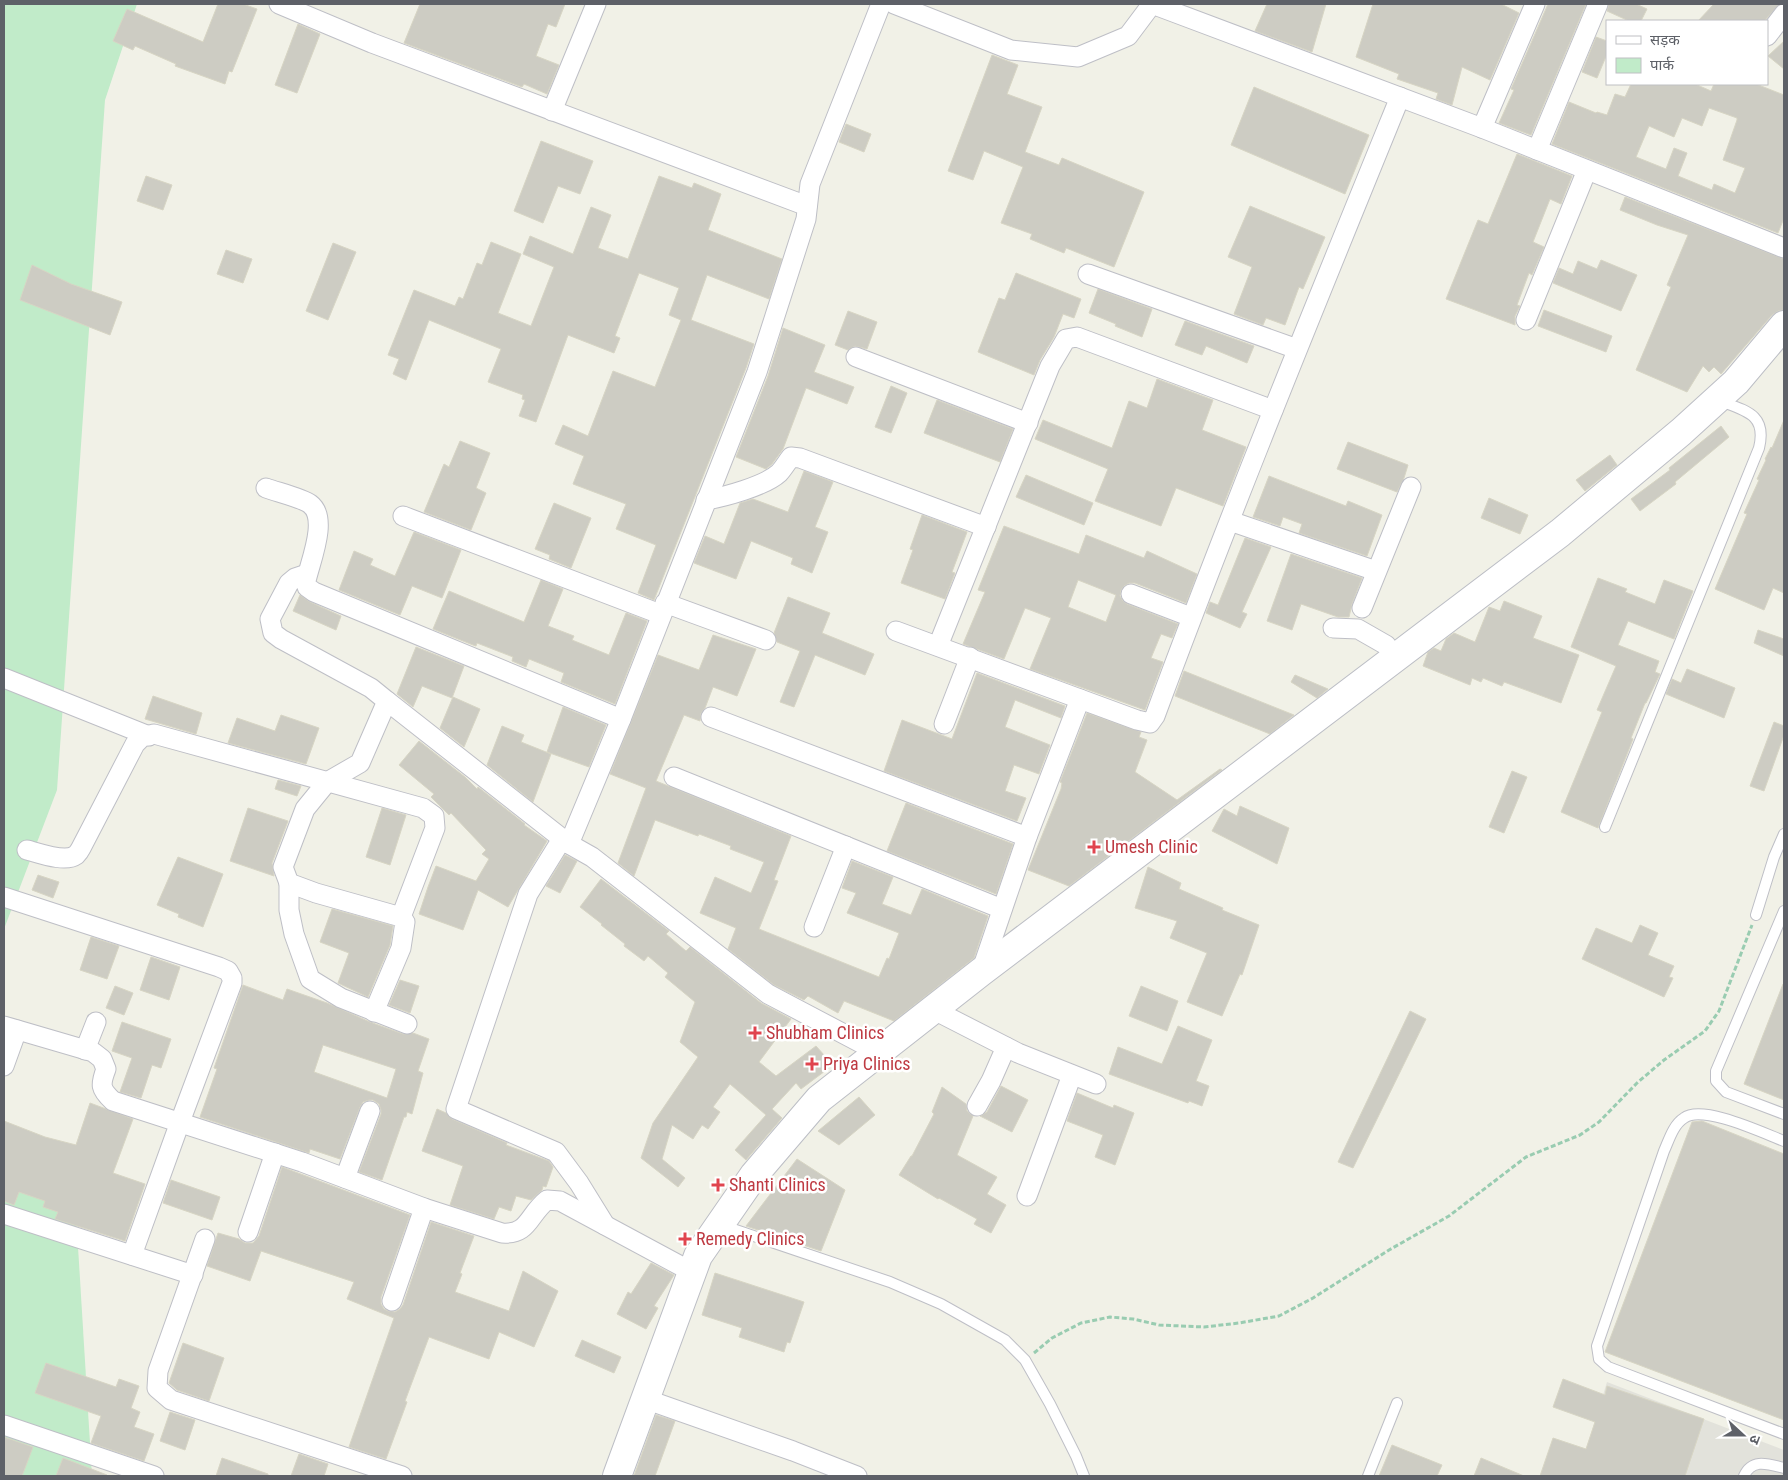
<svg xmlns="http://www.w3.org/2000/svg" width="1788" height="1480" font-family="'Roboto Condensed','Noto Sans Devanagari',sans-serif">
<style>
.industrial{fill:#e2e2db}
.green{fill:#c1ebc9}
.building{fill:#cdccc3;stroke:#d7d5c4;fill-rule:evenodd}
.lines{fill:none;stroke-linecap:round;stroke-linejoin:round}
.lane-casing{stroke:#bebfc6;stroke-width:12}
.street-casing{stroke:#bebfc6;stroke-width:21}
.secondary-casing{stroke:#bcbec5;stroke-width:30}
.path{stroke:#99ccb1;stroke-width:3;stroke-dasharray:5 2.5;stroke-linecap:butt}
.lane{stroke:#fff;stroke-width:10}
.street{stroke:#fff;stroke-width:19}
.secondary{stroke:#fff;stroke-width:28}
.health-dot{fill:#e0444e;stroke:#fff;stroke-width:2}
.labels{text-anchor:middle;stroke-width:5;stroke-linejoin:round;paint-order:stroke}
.health-label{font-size:18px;fill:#be3a42;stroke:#fff;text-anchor:start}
</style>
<rect width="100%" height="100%" fill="#f1f1e7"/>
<!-- industrial -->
<polygon class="industrial" points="1607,1382 1784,1450 1784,1476 1578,1476"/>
<!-- green -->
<g class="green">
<polygon points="4,4 137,4 105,100 57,790 4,929"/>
<polygon points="4,1130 72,1148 92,1476 4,1476"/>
</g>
<!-- building -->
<g class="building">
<polygon points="218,4 243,4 257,9 232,72 229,71 225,84 175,66 176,64 135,46 133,50 113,41 127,9 203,42"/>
<polygon points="420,4 565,4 556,27 548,24 536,56 559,65 547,94 524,84 522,87 404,43"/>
<polygon points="1267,4 1326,4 1312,52 1255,31"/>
<polygon points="1373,4 1501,4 1519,13 1490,80 1462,67 1452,105 1436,99 1438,93 1397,79 1399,74 1356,57"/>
<polygon points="1548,4 1586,4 1531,135 1499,123 1514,90 1511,89"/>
<polygon points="1609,4 1636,4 1647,9 1641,21 1629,21 1607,11"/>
<polygon points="1714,4 1780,4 1764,21 1698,21"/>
<polygon points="298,24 320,34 297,93 275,85"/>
<polygon points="1596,37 1607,41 1607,54 1597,78 1582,72"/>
<polygon points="1784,41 1784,69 1768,56"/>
<polygon points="992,55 1018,65 1007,94 1042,107 1025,152 1059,165 1062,158 1144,192 1114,267 1066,248 1064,253 1030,239 1032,234 1001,223 1023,167 984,151 973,180 948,171"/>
<path d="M 1631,84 L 1695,84 L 1711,91 L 1714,84 L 1756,84 L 1784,95 L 1784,218 L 1778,233 L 1552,144 L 1569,102 L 1596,113 L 1597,112 L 1607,115 L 1615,94 L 1625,97 ZM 1709,108 L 1737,118 L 1737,120 L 1723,160 L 1745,168 L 1735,193 L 1714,184 L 1712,190 L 1678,176 L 1687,153 L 1674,148 L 1666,169 L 1636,157 L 1649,126 L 1674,137 L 1682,118 L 1702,126 Z"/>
<polygon points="1254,87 1369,135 1345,194 1231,145"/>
<polygon points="846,124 871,134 864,152 839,142"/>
<polygon points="541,141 593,161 580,194 558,186 543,223 514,211"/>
<polygon points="1517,154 1572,176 1561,204 1550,199 1533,242 1544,247 1532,275 1529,273 1517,305 1520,306 1515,316 1515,325 1446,299 1478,220 1488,224"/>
<polygon points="146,176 172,185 163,210 137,201"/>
<polygon points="659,176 692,188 694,183 721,194 708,230 782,259 769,299 707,275 691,320 754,344 746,368 654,600 638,593 656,545 616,529 626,504 573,484 584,456 555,444 563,425 588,436 613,371 655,387 681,320 669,315 679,288 639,273 615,336 620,338 614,353 568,335 536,422 519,416 525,400 522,399 523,395 488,382 501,349 429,320 406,380 393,374 399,359 388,355 414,290 455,306 459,297 463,299 477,263 482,265 491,242 521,254 498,313 531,326 554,267 523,254 530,236 573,254 591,207 611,215 598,248 628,259"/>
<polygon points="1625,197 1784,259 1784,310 1778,311 1772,315 1721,374 1714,367 1709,372 1703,366 1687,392 1636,370 1671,287 1667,285 1688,235 1657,225 1620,210"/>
<polygon points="1250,206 1325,237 1303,289 1299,287 1285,325 1266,318 1263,325 1234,314 1252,267 1228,257"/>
<polygon points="333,243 356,252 328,320 306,311"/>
<polygon points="226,250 252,259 243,283 217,274"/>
<polygon points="1601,260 1637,275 1621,311 1553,283 1559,268 1573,274 1578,261 1597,269"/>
<polygon points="32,265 71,284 122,302 110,335 20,300"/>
<polygon points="1016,273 1081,299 1074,318 1063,314 1054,337 1040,360 1034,375 978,352 999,298 1005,300"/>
<polygon points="1098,289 1152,309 1142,337 1115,326 1116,324 1089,313"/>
<polygon points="1544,310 1612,336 1606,352 1538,326"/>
<polygon points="848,311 877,322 867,349 855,346 848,350 835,345"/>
<polygon points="1185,321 1254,346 1247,363 1206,346 1202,355 1175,345"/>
<polygon points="783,328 825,345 814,372 854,387 847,404 806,388 783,449 772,464 766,469 736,457 768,376"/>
<polygon points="1157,379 1213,400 1202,430 1246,447 1223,506 1176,488 1161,526 1095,501 1108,469 1035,439 1043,420 1112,448 1129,401 1147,408"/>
<polygon points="891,386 907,393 891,433 875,427"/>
<polygon points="937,400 1013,429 1000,462 924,433"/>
<polygon points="1784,420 1784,593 1773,588 1764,610 1715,589 1747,514 1744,513 1759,480 1757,479 1766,460 1765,459 1771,447 1772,448"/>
<polygon points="1721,426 1729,437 1675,482 1676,484 1640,511 1631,499 1670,470 1669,468"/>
<polygon points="460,441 490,453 476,488 486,493 471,530 424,512 444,464 449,467"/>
<polygon points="1348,442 1408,465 1404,478 1397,492 1337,469"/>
<polygon points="1610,455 1617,465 1585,491 1576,480"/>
<polygon points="804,471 833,482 815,527 828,532 812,573 791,564 793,558 751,541 736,579 694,563 705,536 724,544 740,503 753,499 788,512"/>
<polygon points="1026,475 1093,503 1084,525 1016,497"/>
<polygon points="1269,476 1346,506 1348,501 1382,515 1367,556 1299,533 1302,524 1283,517 1280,526 1253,517"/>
<polygon points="1489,498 1528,515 1520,534 1481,518"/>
<polygon points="554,503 591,518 571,568 549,559 550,555 535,549"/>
<polygon points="922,515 967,532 952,572 955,573 945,599 901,583 913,550 910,549"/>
<path d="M 1004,526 L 1079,554 L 1086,535 L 1144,558 L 1147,551 L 1197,574 L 1186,603 L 1135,583 L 1129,583 L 1124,586 L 1121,590 L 1120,596 L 1123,601 L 1127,604 L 1178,624 L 1172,638 L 1161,634 L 1151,658 L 1163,662 L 1145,710 L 1030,669 L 1051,618 L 1025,608 L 1004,659 L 963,644 L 985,592 L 978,590 ZM 1078,580 L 1116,595 L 1106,622 L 1068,607 Z"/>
<polygon points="414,532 461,550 442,598 412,586 400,615 339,590 354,551 373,559 370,565 395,576"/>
<polygon points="1245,538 1271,547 1242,612 1247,614 1240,628 1206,613 1210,602 1218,605"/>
<polygon points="1291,554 1362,578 1352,604 1349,617 1338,617 1301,604 1292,630 1267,621"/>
<polygon points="1598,578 1627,589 1625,592 1655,604 1664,580 1693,591 1674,639 1628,621 1618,645 1659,661 1655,672 1660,674 1646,703 1645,703 1631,738 1633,739 1598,828 1561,812 1602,712 1597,710 1616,666 1571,647"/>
<polygon points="541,580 563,589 548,626 574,636 572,640 609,655 626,613 647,621 615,704 561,682 564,673 529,659 526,667 512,661 513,657 477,643 476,646 473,645 433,629 449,591 524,622"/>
<polygon points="300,595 310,602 341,616 336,630 293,611"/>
<polygon points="788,597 830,613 822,633 874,654 865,675 815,655 794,707 780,702 800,651 777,642 774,633"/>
<polygon points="1504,601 1542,616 1533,638 1579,655 1561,703 1504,682 1502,686 1483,678 1481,682 1472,678 1470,685 1423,666 1428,652 1434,648 1441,651 1446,639 1454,633 1475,642 1489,607 1500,611"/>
<polygon points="1758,630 1784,639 1784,656 1754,643"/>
<polygon points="713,635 756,649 737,696 713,687 705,708 701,713 700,721 684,715 656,781 791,836 774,880 778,881 759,929 879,977 887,958 889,959 899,933 847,913 856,893 842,888 852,861 893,877 882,904 911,915 922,889 988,916 974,958 894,1021 844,1001 838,1013 808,996 804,1000 774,985 728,949 736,928 700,913 715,877 751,893 764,862 730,849 731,846 699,834 698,836 655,820 634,876 618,863 646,788 610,774 658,655 699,670"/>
<polygon points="416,647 464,666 452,698 422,686 413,707 397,694"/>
<polygon points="1687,669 1735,688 1724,718 1666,694 1672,679 1681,683"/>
<polygon points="1184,671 1294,715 1270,734 1175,696"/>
<polygon points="977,673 1065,706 1061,718 1015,700 1005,727 1050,745 1039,774 1014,765 1005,791 1026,798 1017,821 884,771 902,720 952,739"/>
<polygon points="1295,675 1328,689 1317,698 1291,682"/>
<polygon points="153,696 202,713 196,734 145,719"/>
<polygon points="453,697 480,709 464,747 440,728"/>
<polygon points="563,707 606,725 589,767 547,752"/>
<polygon points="1087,713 1141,732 1139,737 1147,740 1135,772 1177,800 1220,769 1222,770 1069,886 1028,870 1061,789 1062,783 1060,782"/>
<polygon points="281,715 319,728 306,764 228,743 237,718 275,731"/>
<polygon points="1774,722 1784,726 1784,735 1764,791 1750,786"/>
<polygon points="502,726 524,735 521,742 551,754 533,802 487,765"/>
<polygon points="419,741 465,777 477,789 478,787 525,824 524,825 547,841 508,907 478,890 463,930 419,914 428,887 436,866 476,881 489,859 482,854 486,850 451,813 449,815 431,797 434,794 399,765"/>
<polygon points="1512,771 1527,777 1504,833 1489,827"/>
<polygon points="278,780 301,786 297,796 275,789"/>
<polygon points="906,803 1013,844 996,894 887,851"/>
<polygon points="1240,806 1289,828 1277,864 1212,831 1224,809 1237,816"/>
<polygon points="248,808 288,821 272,863 274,876 230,861"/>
<polygon points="382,808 406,815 390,865 366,857"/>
<polygon points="565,855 577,861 560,893 546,886"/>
<polygon points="178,857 223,874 203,927 178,917 179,914 157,905"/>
<polygon points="1148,867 1181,883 1179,889 1223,908 1222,910 1259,925 1242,975 1240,974 1222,1016 1187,1002 1207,953 1170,938 1177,921 1135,908"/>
<polygon points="38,875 59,882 53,898 32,890"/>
<polygon points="601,879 669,931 666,934 686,951 690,947 761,1003 791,1019 759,1062 776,1076 816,1046 833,1065 801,1089 796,1083 772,1109 782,1118 746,1160 735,1150 766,1115 730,1084 713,1107 720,1112 708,1129 702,1125 693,1139 672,1125 662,1159 685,1178 678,1187 641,1158 653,1123 698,1057 680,1042 695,1002 665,977 668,973 648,956 644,961 624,946 625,944 601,925 602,924 580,907"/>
<polygon points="332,909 393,926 390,945 368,997 338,983 349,953 320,942"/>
<polygon points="1640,925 1658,933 1648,955 1674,966 1669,977 1673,978 1664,997 1582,959 1596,928 1632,943"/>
<polygon points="91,937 119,946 107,979 80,970"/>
<polygon points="151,957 180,967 169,1000 140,990"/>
<polygon points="400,980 419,986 410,1013 389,1005"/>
<polygon points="1783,984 1784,984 1784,1100 1744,1084"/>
<path d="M 243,985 L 283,1000 L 287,989 L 327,1003 L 370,1022 L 403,1034 L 413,1033 L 429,1039 L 418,1071 L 423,1073 L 412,1114 L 407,1112 L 406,1117 L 404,1117 L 382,1180 L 359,1172 L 381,1114 L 381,1110 L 379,1104 L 373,1100 L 369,1100 L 363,1102 L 360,1107 L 340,1159 L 310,1149 L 309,1153 L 200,1117 L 217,1069 L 214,1068 ZM 323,1045 L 396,1069 L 387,1098 L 314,1072 Z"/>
<polygon points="115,986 133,993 124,1015 106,1008"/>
<polygon points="1141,986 1178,1001 1167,1031 1129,1016"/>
<polygon points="1410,1011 1426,1019 1353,1168 1338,1162"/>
<polygon points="122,1022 171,1039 161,1068 152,1065 141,1098 120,1092 132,1058 112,1051"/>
<polygon points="1178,1026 1212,1040 1196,1081 1209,1086 1202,1106 1189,1101 1188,1103 1109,1074 1118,1047 1162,1064"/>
<polygon points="1001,1086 1028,1100 1012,1132 980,1116 987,1112"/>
<polygon points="942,1087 966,1104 967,1111 973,1116 957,1155 997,1177 987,1194 1006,1205 991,1233 974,1224 977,1219 939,1198 938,1199 899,1175 911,1156 912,1156 934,1114 932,1112"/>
<polygon points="1077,1093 1113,1108 1114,1105 1134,1113 1115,1165 1095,1157 1103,1135 1067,1121"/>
<polygon points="859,1097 875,1115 839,1145 818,1131"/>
<polygon points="90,1103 133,1119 113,1173 145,1184 125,1241 55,1219 58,1212 43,1207 45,1201 19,1192 14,1205 4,1201 4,1121 45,1137 76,1145"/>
<polygon points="437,1109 446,1113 452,1119 507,1143 506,1145 549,1161 553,1167 546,1187 543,1186 542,1190 531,1200 516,1196 511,1211 499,1207 494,1219 450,1205 463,1166 422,1151"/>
<polygon points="1702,1121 1784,1154 1784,1420 1605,1352 1692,1122"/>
<polygon points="797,1159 845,1190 821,1251 746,1226"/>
<polygon points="282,1167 410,1215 381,1297 381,1304 384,1309 388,1311 395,1312 400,1309 403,1305 431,1222 474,1236 460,1273 462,1274 455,1292 509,1311 523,1271 558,1291 534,1347 499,1332 489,1359 429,1337 405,1401 407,1402 386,1459 349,1447 394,1318 347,1299 354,1282 261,1251 250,1281 207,1266 218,1233 239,1239 245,1243 253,1243 259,1236"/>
<polygon points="171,1180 220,1197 212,1220 163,1203"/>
<polygon points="651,1263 674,1275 654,1306 658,1308 646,1329 617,1314 628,1292 631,1294"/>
<polygon points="715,1273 804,1302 790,1343 787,1342 784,1352 739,1337 742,1328 702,1315"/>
<polygon points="582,1340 621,1357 614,1373 575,1356"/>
<polygon points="183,1343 224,1358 209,1401 177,1390 169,1383"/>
<polygon points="46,1363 116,1387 119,1379 139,1386 131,1408 140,1412 134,1427 154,1434 144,1461 91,1443 101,1416 35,1393"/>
<polygon points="1563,1379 1605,1395 1607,1386 1704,1419 1685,1476 1540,1476 1553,1438 1586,1449 1595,1422 1553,1407"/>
<polygon points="170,1412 195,1420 185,1450 160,1441"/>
<polygon points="656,1415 675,1421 655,1476 634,1476"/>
<polygon points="4,1437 33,1447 22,1476 4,1476"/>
<polygon points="1392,1445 1442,1465 1437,1476 1379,1476"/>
<polygon points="299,1454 328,1464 324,1476 291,1476"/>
<polygon points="63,1458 107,1475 107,1476 56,1476"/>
<polygon points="222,1458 268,1474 268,1476 216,1476"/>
<polygon points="1481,1458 1524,1476 1474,1476"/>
</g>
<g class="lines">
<defs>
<g id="lane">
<path d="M 1605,827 L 1759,448 C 1767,415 1747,411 1720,401"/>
<polyline points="1784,911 1716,1071 1716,1081 1726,1092 1784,1114"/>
<polyline points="1756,915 1774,857 1784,834"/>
<path d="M 1784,1141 C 1763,1133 1702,1104 1684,1118 C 1673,1125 1669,1140 1664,1151 L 1597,1346 L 1599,1359 L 1608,1367 L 1784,1434"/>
<polyline points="721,1225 890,1282 941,1304 1005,1340 1025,1360 1050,1404 1076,1456 1084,1476"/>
<polyline points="1368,1476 1397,1403"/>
<path d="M 1744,1476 C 1752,1458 1768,1464 1784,1468"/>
</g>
<g id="street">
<polyline points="279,4 372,43 807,206"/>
<polyline points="894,4 1011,50 1078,57 1128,36 1152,4 1482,128 1784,248"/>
<polyline points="1767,36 1784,14"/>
<polyline points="552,111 596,4"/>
<polyline points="1482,128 1535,4"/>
<polyline points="1537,150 1598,4"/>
<polyline points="1088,274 1297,349"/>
<polyline points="1526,320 1587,170"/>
<polyline points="856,357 1028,423"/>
<path d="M 266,488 C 277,492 302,498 310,504 C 329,518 310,562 306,581 L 307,587 L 314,592 L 621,719"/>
<path d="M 706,500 C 724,497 765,486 779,473 C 783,469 787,462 791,457 L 800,458 L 986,527"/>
<polyline points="403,516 660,614"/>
<polyline points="1230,521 1376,571"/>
<polyline points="307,574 295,578 289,583 270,619 273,633 281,639 371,688 387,701 360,763 327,782 305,809 283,867 289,883 316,893 401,917 405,922 401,948 374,1012"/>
<polyline points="1131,594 1191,617"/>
<polyline points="665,603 766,640"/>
<polyline points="1362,608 1411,487"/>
<polyline points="1333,628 1358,629 1386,645 1395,658"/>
<polyline points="896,631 1080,699"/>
<polyline points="938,646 1050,366 1066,339 1077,337 1273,410"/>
<polyline points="4,678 149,736"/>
<polyline points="387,701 569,844"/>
<polyline points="711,717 1027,837"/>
<polyline points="944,724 970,657"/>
<polyline points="674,777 1002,909"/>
<polyline points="562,839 528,894 456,1109 556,1152 579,1183 605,1225"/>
<path d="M 27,850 C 39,853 65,863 76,855 C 78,853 80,850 81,848 L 135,744 L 142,737 L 154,734 L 423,808 L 434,816 L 435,828 L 401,917"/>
<polyline points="289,883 289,910 294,934 310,979 341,998 407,1024"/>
<polyline points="4,897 219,967 228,971 232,978 232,983 180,1122 132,1255"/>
<polyline points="814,927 846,846"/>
<path d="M 981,972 L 1027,837 L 1080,699 L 1137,720 L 1150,723 L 1155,716 C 1232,508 1316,303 1400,97"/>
<polyline points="934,1010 1018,1053 1096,1084"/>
<path d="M 4,1026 L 93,1052 L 102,1059 L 106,1069 C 100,1085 100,1089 113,1101 L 302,1162 L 424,1208 L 502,1233 C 529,1235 528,1215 547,1200 L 560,1201 L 692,1272"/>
<polyline points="85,1050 96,1022"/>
<polyline points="880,1053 768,994 592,857 569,844 621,719 757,372 806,219 810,184 881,4"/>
<polyline points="4,1066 17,1030"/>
<polyline points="977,1106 991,1081 1006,1047"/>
<polyline points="345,1178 370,1111"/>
<polyline points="1027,1196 1072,1075"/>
<polyline points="4,1214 193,1275"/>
<polyline points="248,1232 275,1153"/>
<polyline points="205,1239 158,1371 157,1388 171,1400 402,1476"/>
<polyline points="392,1301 424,1208"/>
<polyline points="645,1399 793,1451 857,1476"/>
<polyline points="4,1425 154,1476"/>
</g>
<polyline id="secondary" points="617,1476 698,1256 754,1175 819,1099 981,972 1560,533 1681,432 1736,382 1784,325"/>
</defs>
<!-- lane casing -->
<use href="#lane" class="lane-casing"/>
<!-- street casing -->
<use href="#street" class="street-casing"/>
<!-- secondary casing -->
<use href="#secondary" class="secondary-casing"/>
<!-- path -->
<polyline class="path" points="1034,1353 1052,1338 1081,1323 1110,1317 1133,1319 1159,1325 1204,1327 1239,1323 1279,1316 1313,1298 1389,1250 1449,1216 1526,1157 1580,1135 1599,1122 1637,1083 1664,1060 1705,1031 1719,1011 1752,925"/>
<!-- lane -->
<use href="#lane" class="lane"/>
<!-- street -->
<use href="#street" class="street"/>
<!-- secondary -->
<use href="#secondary" class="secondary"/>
</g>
<!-- markers -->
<g class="health-dot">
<path d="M1091.5 839.5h5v5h5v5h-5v5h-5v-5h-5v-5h5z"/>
<path d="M752.5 1025.5h5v5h5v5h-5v5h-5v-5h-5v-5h5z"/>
<path d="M809.5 1056.5h5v5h5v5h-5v5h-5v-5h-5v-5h5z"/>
<path d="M715.5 1177.5h5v5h5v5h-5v5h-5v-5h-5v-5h5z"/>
<path d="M682.5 1231.5h5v5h5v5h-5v5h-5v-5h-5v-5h5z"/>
</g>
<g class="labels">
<!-- health labels -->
<g class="health-label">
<text x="1105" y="853">Umesh Clinic</text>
<text x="766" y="1039">Shubham Clinics</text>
<text x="823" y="1070">Priya Clinics</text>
<text x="729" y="1191">Shanti Clinics</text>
<text x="696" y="1245">Remedy Clinics</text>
</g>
</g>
<!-- border -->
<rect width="1788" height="1480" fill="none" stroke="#5e6168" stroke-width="10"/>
<!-- legend -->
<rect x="1606" y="20" width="162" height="65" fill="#ffffff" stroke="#bfc0c3"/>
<rect x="1616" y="36" width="25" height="8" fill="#ffffff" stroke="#bfc0c3"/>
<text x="1650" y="45" font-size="15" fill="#5e6168">सड़क</text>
<rect x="1616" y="58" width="25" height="15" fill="#c1ebc9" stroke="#bfc0c3"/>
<text x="1650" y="70" font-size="15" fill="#5e6168">पार्क</text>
<!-- north arrow -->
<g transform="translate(1743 1435) rotate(111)" stroke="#ffffff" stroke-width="4" paint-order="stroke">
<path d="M0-4L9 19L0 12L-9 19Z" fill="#5e6168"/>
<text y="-8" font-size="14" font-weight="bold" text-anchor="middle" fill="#5e6168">उ</text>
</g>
</svg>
